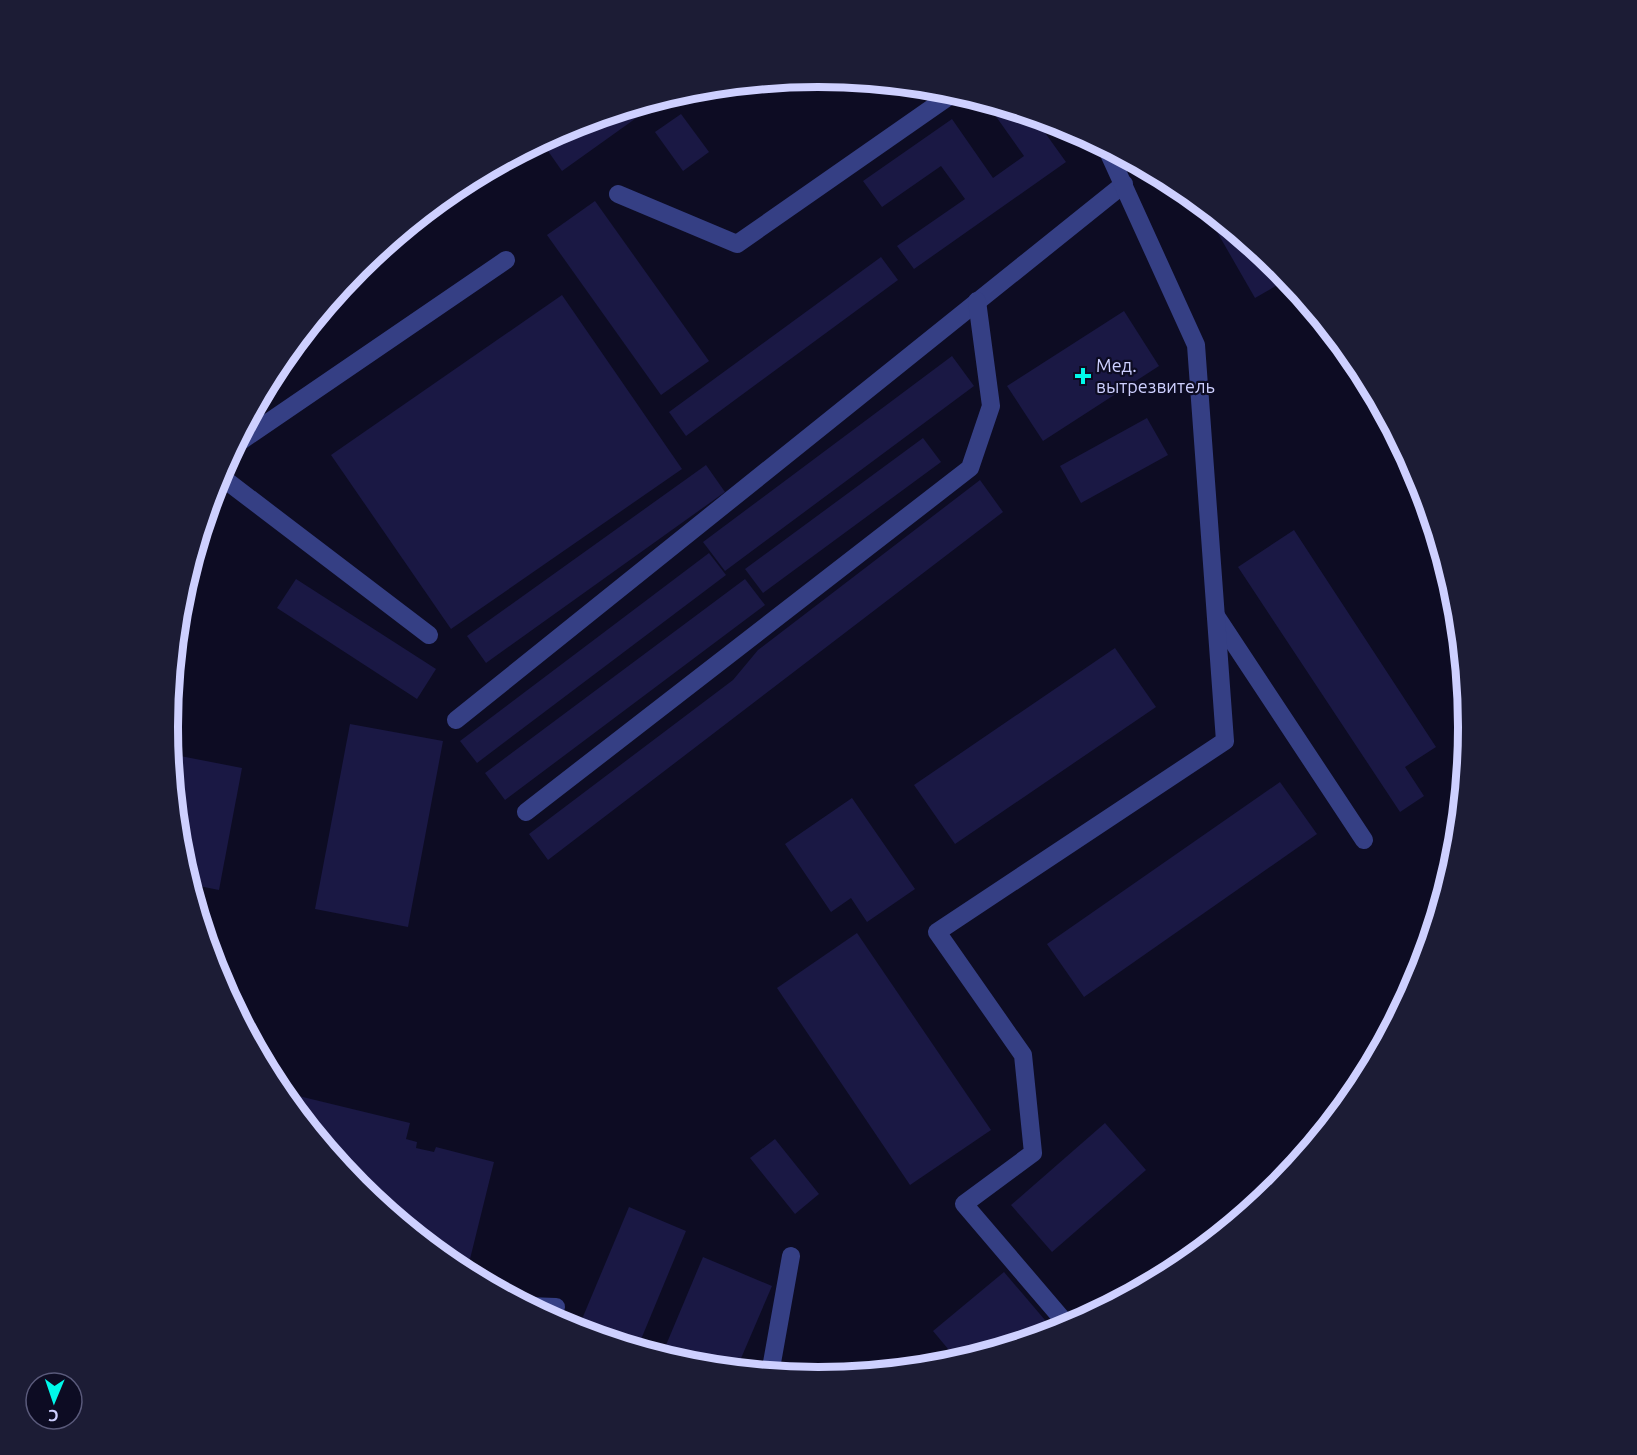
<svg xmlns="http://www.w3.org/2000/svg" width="1637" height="1455" font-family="Ubuntu,sans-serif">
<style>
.building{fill:#1a1844}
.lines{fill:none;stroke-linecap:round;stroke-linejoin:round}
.minor{stroke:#353f84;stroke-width:18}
.poi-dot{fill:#00f9ea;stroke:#0d0c23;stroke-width:2}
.labels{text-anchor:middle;stroke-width:4.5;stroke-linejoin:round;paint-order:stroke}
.poi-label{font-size:18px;fill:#ced0ff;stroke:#0d0c23;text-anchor:start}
.rim{fill:none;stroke:#ced0ff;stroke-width:8}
</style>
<rect width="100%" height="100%" fill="#0d0c23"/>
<!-- building -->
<g class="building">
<polygon points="667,96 562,171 541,141 570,126"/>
<polygon points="985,101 1033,116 1066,162 914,269 897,246 965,199 941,166 882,207 863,181 952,119 993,178 1024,156"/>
<polygon points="681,114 709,152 683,171 655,132"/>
<polygon points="595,201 709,361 661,395 547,235"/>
<polygon points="1201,204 1279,267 1288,279 1255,298"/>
<polygon points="881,257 898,280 686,436 669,412"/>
<polygon points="562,295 682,469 451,629 331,455"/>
<polygon points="1124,311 1159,366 1043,441 1007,386"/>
<polygon points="952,356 974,386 725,571 703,542"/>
<polygon points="1147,418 1168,455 1081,503 1060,466"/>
<polygon points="923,438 941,462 763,593 745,569"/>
<polygon points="706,465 725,492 486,663 467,636"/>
<polygon points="980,480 1003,512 548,860 529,834 733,680 758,650"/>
<polygon points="1294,530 1436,747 1405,767 1424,796 1400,812 1238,567"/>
<polygon points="709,553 726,575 477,763 460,741"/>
<polygon points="296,579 436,669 417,699 277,608"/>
<polygon points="745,579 765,605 505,800 485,773"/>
<polygon points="1115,648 1156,707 955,844 914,785"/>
<polygon points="350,724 443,741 408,927 315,909"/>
<polygon points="170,754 242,768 219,890 189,884 180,854"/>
<polygon points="1280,782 1317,834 1084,997 1047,944"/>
<polygon points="852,798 915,889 867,922 851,898 831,912 785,844"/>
<polygon points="857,933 991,1130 910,1185 777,988"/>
<polygon points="278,1091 410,1123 406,1139 417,1142 416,1148 434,1152 436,1147 494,1162 470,1259 434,1250 358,1188"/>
<polygon points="1105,1123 1146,1170 1052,1252 1011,1205"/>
<polygon points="775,1139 819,1194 795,1214 750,1158"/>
<polygon points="629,1207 686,1231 637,1349 577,1331"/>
<polygon points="703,1257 772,1286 736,1370 691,1366 661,1357"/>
<polygon points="1004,1272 1056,1333 959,1362 933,1331"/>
</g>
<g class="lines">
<!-- minor -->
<g class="minor">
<polyline points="618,194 737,244 955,92"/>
<polyline points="235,445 506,260"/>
<polyline points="219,475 429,635"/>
<polyline points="1216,616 1364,840"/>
<polyline points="456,720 1124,184"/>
<polyline points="526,812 970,468 991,406 977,301"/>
<polyline points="527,1306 556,1307"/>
<polyline points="1070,1328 964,1204 1033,1153 1023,1055 937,932 1225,741 1196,345 1106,147"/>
<polyline points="770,1374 791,1256"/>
</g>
</g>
<!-- markers -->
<path class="poi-dot" d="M1080 367h6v6h6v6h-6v6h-6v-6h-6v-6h6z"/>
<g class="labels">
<!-- poi labels -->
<g class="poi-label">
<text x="1096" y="372">Мед.<tspan x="1096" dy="21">вытрезвитель</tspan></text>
</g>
</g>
<!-- crop -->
<path d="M0 0H1637V1455H0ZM178 727a640 640 0 1 1 1280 0a640 640 0 1 1-1280 0Z" fill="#1c1c35" fill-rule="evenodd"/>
<path class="rim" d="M178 727a640 640 0 1 1 1280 0a640 640 0 1 1-1280 0Z"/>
<!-- north arrow -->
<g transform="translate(54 1401) rotate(182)"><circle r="28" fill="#0d0c23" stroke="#5a5a7b" stroke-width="1.5"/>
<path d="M0-4.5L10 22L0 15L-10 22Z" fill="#00f9ea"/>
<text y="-9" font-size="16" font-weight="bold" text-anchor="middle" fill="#ced0ff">С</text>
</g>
</svg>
